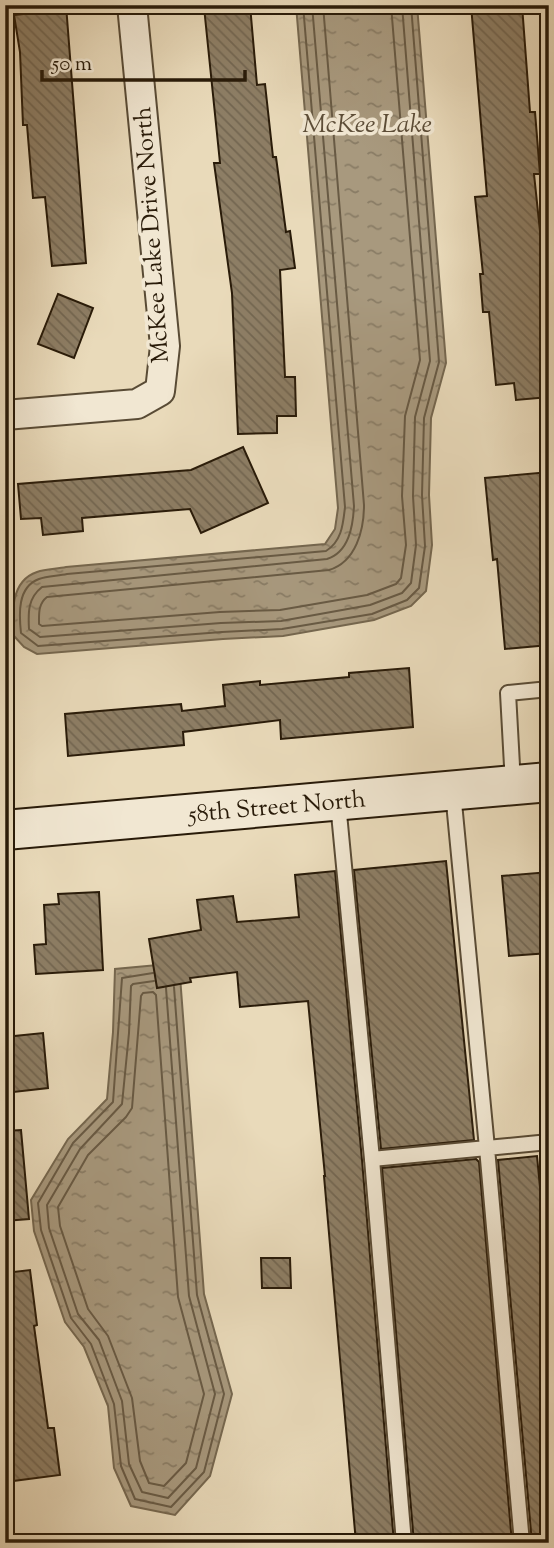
<svg xmlns="http://www.w3.org/2000/svg" width="554" height="1548" font-family="'Sorts Mill Goudy',serif">
<style>
.water{fill:url(#water-ripples);stroke:#75674f;stroke-width:2}
.lines{fill:none;stroke-linecap:round;stroke-linejoin:round}
.shore{stroke:#685a44;stroke-width:2}
.building{fill:url(#building-back-hatch);stroke:#291b09;stroke-width:2}
.lane-casing{stroke:#594b35;stroke-width:18}
.street-casing{stroke:#594b35;stroke-width:32}
.secondary-casing{stroke:#291b09;stroke-width:42}
.lane{stroke:#f1e7d2;stroke-width:14}
.street{stroke:#f1e7d2;stroke-width:28}
.secondary{stroke:#f1e7d2;stroke-width:38}
.labels{text-anchor:middle;stroke-width:7;stroke-linejoin:round;paint-order:stroke}
.street-label{font-size:24px;fill:#291b09;stroke:#f1e7d2}
.water-label{font-size:26px;font-style:italic;fill:#5c4d38;stroke:#f1e7d2}
</style>
<defs>
<pattern id="water-ripples" width="26" height="14" patternUnits="userSpaceOnUse" patternTransform="scale(1.75)"><rect width="26" height="14" fill="#a8997e"/><path d="M2 4q2-2 4 0t4 0M15 11q2-2 4 0t4 0" fill="none" stroke="#897c65"/></pattern>
<pattern id="building-back-hatch" width="6" height="6" patternUnits="userSpaceOnUse" patternTransform="scale(1.75)"><rect width="6" height="6" fill="#8d7e65"/><path d="M-1 5l2 2M0 0l6 6M5-1l2 2" fill="none" stroke="#736651"/></pattern>
</defs>
<rect width="100%" height="100%" fill="#e9daba"/>
<filter id="stains"><feTurbulence type="fractalNoise" baseFrequency=".00286" numOctaves="4"/><feColorMatrix values="0 0 0 0 .2 0 0 0 0 .09 0 0 0 0 .02 0 0 0 .5 -.17"/></filter>
<radialGradient id="worn" r=".72"><stop offset=".6" stop-color="#630" stop-opacity="0"/><stop offset="1" stop-color="#630" stop-opacity=".3"/></radialGradient>
<!-- water -->
<g class="water">
<path d="M 296,5 L 417,5 L 446,363 L 431,418 L 429,495 L 432,545 L 426,591 L 411,606 L 374,620 L 283,636 L 223,639 L 37,654 L 24,647 L 14,636 C 12,614 10,581 37,572 C 46,569 57,569 66,567 L 325,544 L 335,529 L 338,508 Z"/>
<polygon points="179,963 204,1294 232,1394 210,1476 175,1515 131,1506 114,1468 108,1406 84,1347 65,1322 34,1231 31,1200 68,1139 107,1099 113,1032 115,969"/>
</g>
<g class="lines">
<!-- shore -->
<g class="shore">
<path d="M 303,5 L 345,507 C 343,524 342,541 326,551 L 67,574 C 58,576 47,576 39,579 C 17,587 19,615 21,633 L 38,646 L 222,632 L 282,629 L 372,614 L 407,600 L 419,588 L 425,546 L 422,495 L 424,418 L 439,362 L 411,5"/>
<path d="M 312,5 L 354,506 C 353,526 349,552 327,559 L 42,587 C 28,598 28,612 29,629 L 40,637 L 221,623 L 281,621 L 370,605 L 402,593 L 411,583 L 416,545 L 413,496 L 415,417 L 430,361 L 402,5"/>
<path d="M 323,5 L 364,505 C 364,530 356,562 329,570 L 47,597 C 38,604 39,614 39,624 L 42,626 L 220,612 L 280,610 L 367,595 L 396,584 L 401,578 L 406,545 L 402,496 L 405,416 L 420,360 L 391,5"/>
<polyline points="153,973 122,978 113,1102 73,1143 38,1203 41,1230 71,1318 91,1344 114,1404 121,1466 135,1499 171,1507 204,1472 224,1394 197,1295 174,987"/>
<polyline points="154,981 133,984 131,986 129,1033 122,1104 80,1149 47,1205 49,1228 78,1314 99,1340 122,1401 129,1464 142,1492 168,1498 196,1468 215,1394 189,1296 166,988"/>
<polygon points="153,992 156,995 178,1297 204,1394 186,1463 164,1486 149,1483 140,1461 132,1398 108,1336 88,1309 60,1226 58,1207 88,1155 126,1117 132,1108 141,996 143,993"/>
</g>
</g>
<!-- building -->
<g class="building">
<polygon points="31,5 66,5 86,263 52,266 45,197 33,198 27,125 23,125 20,52 14,15 32,13"/>
<polygon points="250,5 257,85 265,84 273,157 276,157 286,232 290,231 295,268 280,270 285,377 295,377 296,416 277,416 277,433 238,434 232,293 214,163 220,163 204,7"/>
<polygon points="471,5 522,5 530,112 535,112 540,174 534,174 544,269 549,269 549,326 545,327 549,397 516,400 514,383 496,385 489,312 483,312 480,274 483,274 475,197 487,196"/>
<polygon points="58,294 93,308 74,358 38,344"/>
<polygon points="243,447 268,503 201,533 190,509 82,518 83,531 43,535 41,518 21,519 18,484 191,470"/>
<polygon points="549,472 549,645 505,649 497,559 493,560 485,478"/>
<polygon points="409,668 413,727 281,739 280,720 183,732 184,745 68,756 65,714 181,704 182,711 225,706 223,685 260,681 260,685 349,677 349,673"/>
<polygon points="446,861 474,1140 381,1149 354,870"/>
<polygon points="335,871 362,1160 394,1543 356,1543 324,1176 325,1176 308,1001 240,1007 237,972 190,978 191,982 157,988 149,939 201,930 197,900 233,896 237,922 299,917 295,875"/>
<polygon points="549,872 549,953 509,956 502,876"/>
<polygon points="99,892 103,970 36,974 34,945 46,944 44,905 59,904 58,894"/>
<polygon points="43,1033 48,1088 5,1093 5,1037"/>
<polygon points="21,1130 29,1219 5,1221 5,1131"/>
<polygon points="537,1156 549,1281 549,1543 532,1543 498,1160"/>
<polygon points="476,1159 479,1162 512,1543 414,1543 382,1168"/>
<polygon points="261,1258 290,1258 291,1288 262,1288"/>
<polygon points="30,1270 37,1325 34,1326 48,1428 54,1428 60,1475 5,1482 5,1434 13,1433 5,1373 5,1273"/>
</g>
<g class="lines">
<defs>
<g id="lane">
<polyline points="513,784 508,693 549,689"/>
<polyline points="338,803 372,1159 487,1148 453,792"/>
<polyline points="372,1159 404,1543"/>
<polyline points="522,1543 487,1148 549,1142"/>
</g>
<polyline id="street" points="5,415 137,404 160,391 165,346 132,5"/>
<polyline id="secondary" points="5,830 549,782"/>
</defs>
<!-- lane casing -->
<use href="#lane" class="lane-casing"/>
<!-- street casing -->
<use href="#street" class="street-casing"/>
<!-- secondary casing -->
<use href="#secondary" class="secondary-casing"/>
<!-- lane -->
<use href="#lane" class="lane"/>
<!-- street -->
<use href="#street" class="street"/>
<!-- secondary -->
<use href="#secondary" class="secondary"/>
</g>
<g class="labels">
<!-- street labels -->
<g class="street-label">
<text transform="translate(151 235) rotate(-94)" y="8">McKee Lake Drive North</text>
<text transform="translate(277 806) rotate(-5)" y="8">58th Street North</text>
</g>
<!-- water labels -->
<g class="water-label">
<text x="367" y="132">McKee Lake</text>
</g>
</g>
<!-- margin -->
<rect width="554" height="1548" fill="none" stroke="#e9daba" stroke-width="28"/>
<rect x="7" y="7" width="540" height="1534" fill="none" stroke="#291b09" stroke-width="3.5"/>
<rect x="14" y="14" width="526" height="1520" fill="none" stroke="#291b09" stroke-width="2"/>
<!-- scale -->
<path d="M42 70v10h203v-10" fill="none" stroke="#291b09" stroke-width="3.5"/>
<text x="52" y="70" font-size="21" fill="#291b09" stroke="#f1e7d2" stroke-width="5" paint-order="stroke">50 m</text>
<rect width="100%" height="100%" filter="url(#stains)"/>
<rect width="100%" height="100%" fill="url(#worn)"/>
</svg>
